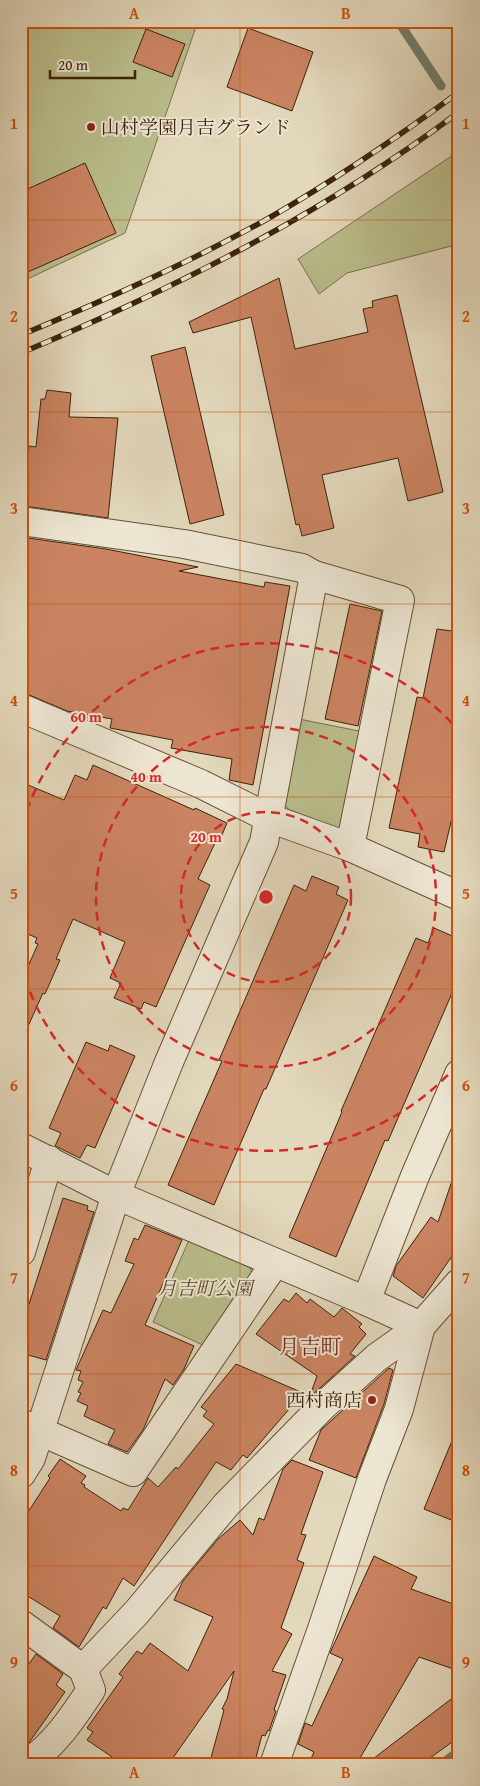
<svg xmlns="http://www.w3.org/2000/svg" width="480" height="1786" font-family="'Gentium Book Plus','Noto Serif JP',serif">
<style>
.green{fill:#babd8c;stroke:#7b704a}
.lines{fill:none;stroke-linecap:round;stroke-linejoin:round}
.stream{stroke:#717e6d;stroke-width:9}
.building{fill:#cb8462;stroke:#3c2309}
.minor-casing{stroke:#665036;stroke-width:30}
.minor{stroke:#ede6d3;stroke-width:28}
.rail-casing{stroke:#3c2309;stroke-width:5.5}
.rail{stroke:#ede6d3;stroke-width:4;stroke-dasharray:11;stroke-linecap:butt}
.grid{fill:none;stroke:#ce510c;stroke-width:1;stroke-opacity:0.55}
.ring{fill:none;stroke:#d62828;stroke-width:2.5;stroke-dasharray:9 6}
.poi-dot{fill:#8f2418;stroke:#ede6d3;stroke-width:2}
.labels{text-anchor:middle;stroke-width:4;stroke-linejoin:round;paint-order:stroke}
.poi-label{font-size:19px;fill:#3c2309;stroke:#ede6d3;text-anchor:start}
.park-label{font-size:19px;font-style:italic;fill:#5c4a2a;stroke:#ede6d3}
.quarter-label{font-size:21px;fill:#7a1f14;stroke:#ede6d3}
.centre{fill:#d62828;stroke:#ede6d3;stroke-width:2.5}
.ring-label{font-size:15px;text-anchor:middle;font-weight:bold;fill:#d62828;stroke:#ede6d3;stroke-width:4;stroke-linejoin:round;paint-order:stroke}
.neatline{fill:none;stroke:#ce510c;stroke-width:2}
.grid-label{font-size:16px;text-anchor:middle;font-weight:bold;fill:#ce510c}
</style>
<rect width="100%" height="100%" fill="#e3d8bc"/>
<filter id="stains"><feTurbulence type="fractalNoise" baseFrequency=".004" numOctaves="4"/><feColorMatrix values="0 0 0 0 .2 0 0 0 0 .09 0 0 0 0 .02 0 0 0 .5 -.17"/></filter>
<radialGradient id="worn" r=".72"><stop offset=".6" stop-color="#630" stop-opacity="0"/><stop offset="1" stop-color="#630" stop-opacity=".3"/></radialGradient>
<!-- green -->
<g class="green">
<polygon points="21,21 198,21 125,233 21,282"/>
<polygon points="459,151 459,244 347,273 319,294 298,259"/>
<polygon points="299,719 364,732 347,824 339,830 288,809 285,805"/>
<polygon points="189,1240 250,1267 253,1278 207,1347 153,1322"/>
</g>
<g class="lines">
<!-- stream -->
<g class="stream">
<polyline points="398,21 441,86"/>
<polyline points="440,1765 459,1751"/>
</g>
</g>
<!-- building -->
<g class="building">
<polygon points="248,28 313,52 292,111 227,87"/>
<polygon points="146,29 185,44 172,77 133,62"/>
<polygon points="85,163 116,233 21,275 21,192"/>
<polygon points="279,278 295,349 368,332 363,309 373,307 372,301 397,295 443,492 408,501 398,458 322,475 334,528 302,536 299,524 296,525 251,317 193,333 189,322"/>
<polygon points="185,347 224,515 190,524 151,356"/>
<polygon points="47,390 71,393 69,417 118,418 108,518 24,506 29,446 36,447 41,399 45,399"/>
<polygon points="21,537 106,549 198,567 179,571 264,587 265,582 290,586 253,785 229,780 232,759 171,748 173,740 110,728 112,719 67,711 27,694 21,693"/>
<polygon points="350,604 382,611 358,726 325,719"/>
<polygon points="437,629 459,632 459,787 444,852 418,847 420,834 389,828 417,697 423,698"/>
<polygon points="93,765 194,810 195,808 227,823 219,842 216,841 198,879 210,885 156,1007 144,1002 141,1009 114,998 121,983 110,978 125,942 73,919 56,959 60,960 45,994 43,993 21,1042 21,982 38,944 35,943 37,938 21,931 21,782 64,800 75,775 87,780"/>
<polygon points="312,876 339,887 336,894 348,900 266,1089 264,1089 214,1205 168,1185 222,1061 219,1060 294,885 306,891"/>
<polygon points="434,928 459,939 459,977 388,1141 385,1140 336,1257 289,1237 342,1112 341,1111 416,938 428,943"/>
<polygon points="86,1042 108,1051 110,1045 135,1056 95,1148 87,1145 80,1158 55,1146 61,1133 49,1128"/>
<polygon points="455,1172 459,1173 459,1246 423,1298 393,1276 396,1266 431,1217 438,1222"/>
<polygon points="63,1198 88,1206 87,1210 94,1212 46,1360 21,1353 21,1329"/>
<polygon points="145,1225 182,1240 145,1325 194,1346 184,1369 173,1385 165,1379 143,1430 127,1452 108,1444 115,1430 84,1416 88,1406 77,1401 81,1393 78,1392 83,1382 78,1380 81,1371 76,1370 103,1310 111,1313 134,1264 125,1261 134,1238 138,1240"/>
<polygon points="296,1293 307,1303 310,1299 334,1317 342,1308 362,1324 359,1327 366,1334 350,1354 355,1356 309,1398 317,1376 256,1334 284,1299 289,1302"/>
<polygon points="236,1364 303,1393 247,1458 243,1455 231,1470 216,1462 134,1586 123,1578 106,1609 103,1607 79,1647 53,1628 60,1616 21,1592 21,1523 50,1478 48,1476 60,1459 86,1476 81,1483 85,1485 84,1487 121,1511 123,1508 128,1510 148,1478 158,1487 176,1467 178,1469 214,1424 203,1416 207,1411 201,1407"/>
<polygon points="389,1368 393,1370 384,1404 356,1478 309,1460 321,1430"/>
<polygon points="458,1426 459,1426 459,1523 424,1509"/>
<polygon points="292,1460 323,1472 301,1534 306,1535 297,1560 304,1563 281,1628 292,1634 272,1671 286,1675 274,1710 276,1711 269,1731 268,1730 265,1736 262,1735 254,1765 209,1765 224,1710 222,1709 227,1699 234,1671 168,1765 124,1765 87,1740 93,1732 87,1728 123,1677 119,1674 137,1651 142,1654 150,1643 188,1671 213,1617 174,1600 183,1581 218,1539 240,1520 253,1535 259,1518 264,1520 283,1469"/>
<polygon points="374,1556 417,1577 411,1589 459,1606 459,1671 419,1657 356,1765 308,1765 314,1752 298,1744 305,1723 312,1726 343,1659 330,1653"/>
<polygon points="36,1654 63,1674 56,1685 65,1692 28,1744 21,1749 21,1675"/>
<polygon points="459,1693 459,1736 448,1745 423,1763 421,1760 415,1765 365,1765"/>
</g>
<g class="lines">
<defs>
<g id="minor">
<polyline points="21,521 184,544 302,568 314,575 264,842 169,1062 116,1195 31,1458 21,1474"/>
<polyline points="314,575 400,600 350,847"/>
<polyline points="21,708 201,784 269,818 350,847 459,896"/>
<polyline points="21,1147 116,1195 366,1301 421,1326"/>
<polyline points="21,1252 49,1160"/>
<polyline points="366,1301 415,1176 459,1074"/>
<polyline points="21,1423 133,1472 275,1263"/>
<polyline points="21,1624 83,1669 137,1612 226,1505 321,1408 376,1358 421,1326 459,1283"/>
<path d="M 26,1765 C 56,1743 71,1720 91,1690 L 83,1669"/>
<polyline points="274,1765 322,1629 372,1479 399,1409 421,1326"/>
</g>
</defs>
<!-- minor casing -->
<use href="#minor" class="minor-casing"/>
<!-- minor -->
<use href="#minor" class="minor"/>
<defs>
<g id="rail">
<path d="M 21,335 C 105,300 189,263 269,218 C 335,180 398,137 459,92"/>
<path d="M 21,353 C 176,288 324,213 459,112"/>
</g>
</defs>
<!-- rail casing -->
<use href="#rail" class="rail-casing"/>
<!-- rail -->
<use href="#rail" class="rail"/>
</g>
<!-- grid -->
<path class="grid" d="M 240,21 L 240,1765M 21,220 L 459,220M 21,412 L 459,412M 21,604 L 459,604M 21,797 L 459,797M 21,989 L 459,989M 21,1182 L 459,1182M 21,1374 L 459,1374M 21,1566 L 459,1566"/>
<!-- distance rings -->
<g class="ring">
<circle cx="266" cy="897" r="85"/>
<circle cx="266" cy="897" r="170"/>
<path d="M458 1064A255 255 0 0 1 22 969M22 825A255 255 0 0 1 458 730"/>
</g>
<!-- markers -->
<g class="poi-dot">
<circle cx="91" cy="127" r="5"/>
<circle cx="372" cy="1400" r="5"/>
</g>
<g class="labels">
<!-- poi labels -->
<g class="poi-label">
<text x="101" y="134">山村学園月吉グランド</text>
<text x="362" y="1407" text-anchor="end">西村商店</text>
</g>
<!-- park labels -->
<g class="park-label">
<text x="205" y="1295">月吉町公園</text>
</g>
<!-- quarter labels -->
<g class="quarter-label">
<text x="310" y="1354">月吉町</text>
</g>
</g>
<circle cx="266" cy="897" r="8" class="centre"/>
<g class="ring-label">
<text x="86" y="722">60 m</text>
<text x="146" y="782">40 m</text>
<text x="206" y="842">20 m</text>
</g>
<!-- margin -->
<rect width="480" height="1786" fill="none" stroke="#e3d8bc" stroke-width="55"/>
<!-- scale -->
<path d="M50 70v8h85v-8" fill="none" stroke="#3c2309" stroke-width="2.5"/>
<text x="58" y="70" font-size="15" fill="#3c2309" stroke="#ede6d3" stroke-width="4" paint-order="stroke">20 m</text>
<rect x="28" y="28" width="424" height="1730" class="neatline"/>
<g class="grid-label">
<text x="134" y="19">A</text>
<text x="346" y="19">B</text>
<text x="14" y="129">1</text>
<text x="466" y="129">1</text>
<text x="14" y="322">2</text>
<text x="466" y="322">2</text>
<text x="14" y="514">3</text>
<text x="466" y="514">3</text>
<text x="14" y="706">4</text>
<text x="466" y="706">4</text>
<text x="14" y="899">5</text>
<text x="466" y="899">5</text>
<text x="14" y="1091">6</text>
<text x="466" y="1091">6</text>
<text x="14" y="1283">7</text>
<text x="466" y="1283">7</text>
<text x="14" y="1476">8</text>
<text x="466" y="1476">8</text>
<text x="14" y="1668">9</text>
<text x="466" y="1668">9</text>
<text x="134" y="1778">A</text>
<text x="346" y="1778">B</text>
</g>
<rect width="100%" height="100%" filter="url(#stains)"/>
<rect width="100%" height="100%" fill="url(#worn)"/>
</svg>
